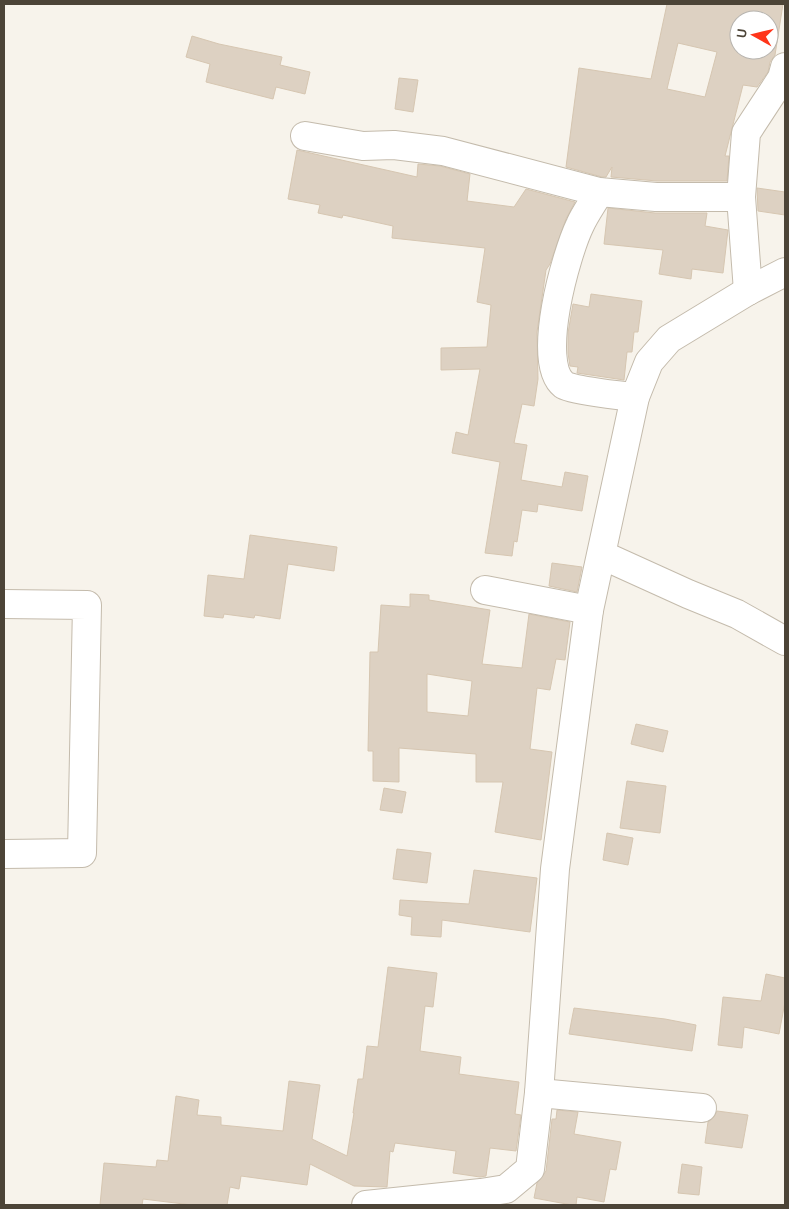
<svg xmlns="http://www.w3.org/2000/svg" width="789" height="1209" font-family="Karla,sans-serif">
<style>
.building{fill:#ddd1c2;stroke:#d6c6b1;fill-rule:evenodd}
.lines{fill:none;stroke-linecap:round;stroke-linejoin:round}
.minor-casing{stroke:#c4bbac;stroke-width:30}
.minor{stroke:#fff;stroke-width:28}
</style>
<rect width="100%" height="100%" fill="#f7f3eb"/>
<!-- building -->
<g class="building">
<path d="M 667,4 L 783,4 L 775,55 L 770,62 L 768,72 L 757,87 L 743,85 L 725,156 L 729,156 L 727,181 L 657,181 L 611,177 L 612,167 L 606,177 L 602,177 L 566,167 L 579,68 L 651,79 ZM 739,20 L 769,20 L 769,50 L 739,50 ZM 678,43 L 717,52 L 705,97 L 667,89 Z"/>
<polygon points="192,36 219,44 282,57 280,65 310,72 305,94 276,87 273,99 206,82 210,64 186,57"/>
<polygon points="399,78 418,80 413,112 395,109"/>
<polygon points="297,150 417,177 418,164 440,166 470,174 467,201 514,207 526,189 575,202 566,219 550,264 546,270 537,332 538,379 534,406 522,404 514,443 527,445 521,480 562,487 565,472 588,476 582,511 538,504 537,512 522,510 517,542 514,541 512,556 485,553 500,462 452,453 456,432 468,435 480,369 441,370 441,348 487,347 491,305 477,302 485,248 392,238 393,226 343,215 342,218 318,213 320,205 288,199"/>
<polygon points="757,188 785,192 785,215 758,211"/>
<polygon points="608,208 655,213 707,213 705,226 728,230 723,273 692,269 691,279 659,274 663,250 604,244"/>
<polygon points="591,294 642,301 638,332 634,332 632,352 627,352 624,380 577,373 578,367 570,366 568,353 568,333 573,304 589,307"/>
<polygon points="250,535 337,547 334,571 288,564 280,619 255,615 254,618 224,614 223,618 204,616 208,575 244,579"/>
<polygon points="552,563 582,567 577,592 549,586"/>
<path d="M 410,594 L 429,595 L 429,600 L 490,610 L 482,664 L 522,668 L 529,614 L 570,622 L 565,660 L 556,659 L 550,690 L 537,688 L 530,749 L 552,752 L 541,840 L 495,832 L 503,782 L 476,782 L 476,754 L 399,748 L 399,782 L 373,781 L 373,751 L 368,751 L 370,652 L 378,652 L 381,605 L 410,607 ZM 427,674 L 472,681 L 468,716 L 427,712 Z"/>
<polygon points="636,724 668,731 663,752 631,744"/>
<polygon points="627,781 666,786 660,833 620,828"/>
<polygon points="384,788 406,792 402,813 380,810"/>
<polygon points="607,833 633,838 628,865 603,860"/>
<polygon points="397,849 431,853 427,883 393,879"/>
<polygon points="474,870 537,878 530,932 442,920 441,937 411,935 412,917 399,915 400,900 469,904"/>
<polygon points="388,967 437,973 433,1007 425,1006 420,1051 461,1057 459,1074 519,1082 515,1114 521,1115 516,1151 490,1148 486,1176 480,1177 453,1173 456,1151 395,1143 393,1152 390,1151 387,1187 354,1186 310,1164 307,1185 241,1176 239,1189 230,1187 227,1205 192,1205 143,1199 142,1205 100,1205 104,1163 156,1167 157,1160 168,1161 176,1096 199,1100 197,1115 221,1117 221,1125 283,1131 289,1081 320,1085 312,1139 347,1156 354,1113 353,1113 358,1079 363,1079 367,1046 378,1047"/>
<polygon points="766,974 785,978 785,1002 779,1034 744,1027 742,1048 718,1045 723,997 761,1001"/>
<polygon points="574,1008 665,1019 696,1025 692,1051 569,1034"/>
<polygon points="557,1110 578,1112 574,1134 621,1142 616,1170 610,1169 604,1202 577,1197 576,1205 572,1205 534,1198 537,1183 546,1171 552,1119 556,1119"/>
<polygon points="717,1111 748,1115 742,1148 705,1143 708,1122 714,1117"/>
<polygon points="682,1164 702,1167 699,1195 678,1193"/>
</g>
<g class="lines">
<defs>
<g id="minor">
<polyline points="305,136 363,146 394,145 443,151 599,192 656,197 741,197"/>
<path d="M 599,192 C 593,203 585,214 580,225 C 566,254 535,363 564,385 C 570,390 624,396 635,397"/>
<polyline points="748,291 741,197 746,133 782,78 785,67"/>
<polyline points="602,555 688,594 737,614 785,641"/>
<polyline points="485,590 589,610"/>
<polyline points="4,604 87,605 82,853 4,854"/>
<polyline points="539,1093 702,1108"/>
<polyline points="366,1205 481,1193 506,1189 530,1169 539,1093 555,869 589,610 635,397 649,362 669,339 748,291 785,272"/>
</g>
</defs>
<!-- minor casing -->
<use href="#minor" class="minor-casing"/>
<!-- minor -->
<use href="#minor" class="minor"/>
</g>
<!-- border -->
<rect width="789" height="1209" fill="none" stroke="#4c4437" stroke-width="10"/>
<!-- north arrow -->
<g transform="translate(754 35) rotate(278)"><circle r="24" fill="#ffffff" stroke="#b7b4af"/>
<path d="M0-4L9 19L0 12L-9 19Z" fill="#ff351a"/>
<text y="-8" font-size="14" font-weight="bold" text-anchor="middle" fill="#4c4437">U</text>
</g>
</svg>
